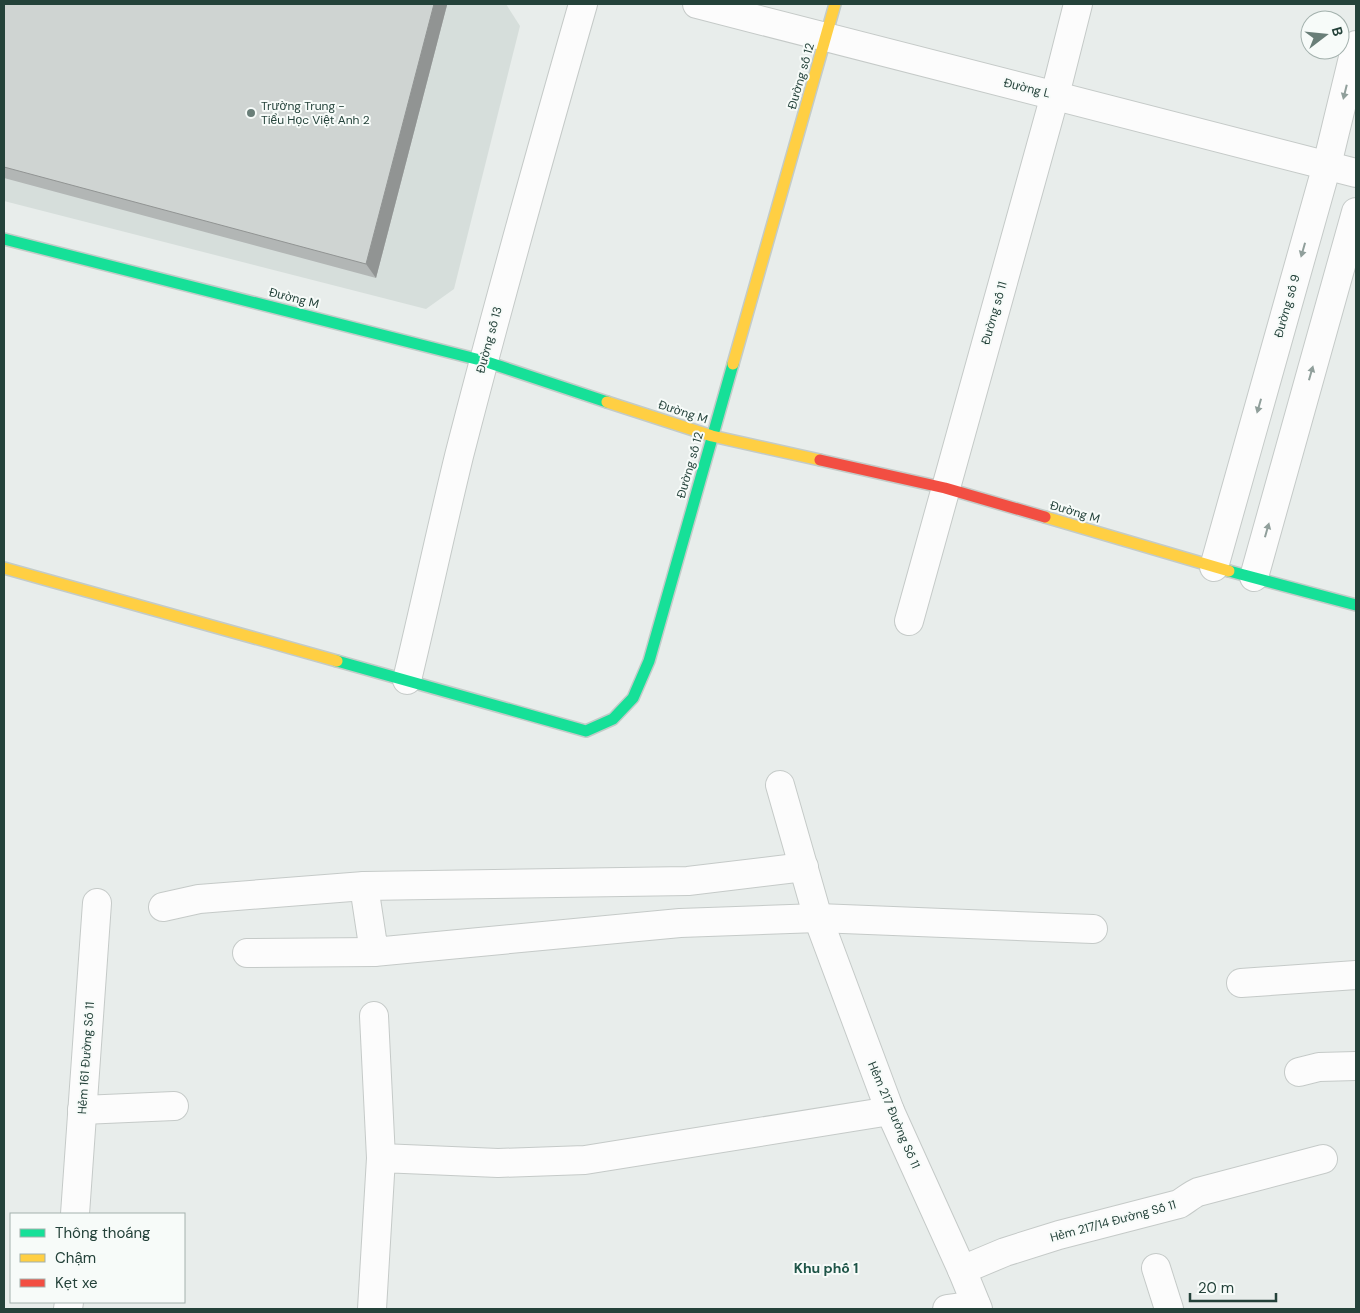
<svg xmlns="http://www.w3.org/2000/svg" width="1360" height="1313" font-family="'DM Sans',sans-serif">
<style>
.built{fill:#d6dedb}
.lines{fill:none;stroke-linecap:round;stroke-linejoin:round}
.street-casing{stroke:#c5cac8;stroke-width:30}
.fast-casing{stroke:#c3cbc8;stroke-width:14}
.slow-casing{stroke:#c3cbc8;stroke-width:14}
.jam-casing{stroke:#c3cbc8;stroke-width:14}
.street{stroke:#fcfcfc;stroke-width:28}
.fast{stroke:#16e098;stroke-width:11}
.slow{stroke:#ffcf43;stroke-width:11}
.jam{stroke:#f24e42;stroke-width:11}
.wall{fill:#b2b6b5}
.shaded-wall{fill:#919493}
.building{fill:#cfd4d2;stroke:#919493}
.oneway{fill:#909f9b}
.poi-dot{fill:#697e78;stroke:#f7fbf9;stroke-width:2}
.labels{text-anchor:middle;stroke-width:4;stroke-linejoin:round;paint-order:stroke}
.street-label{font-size:12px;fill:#24423a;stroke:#f7fbf9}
.poi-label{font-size:12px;fill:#24423a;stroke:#f7fbf9;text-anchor:start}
.neighbourhood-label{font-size:14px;font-weight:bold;fill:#1f5548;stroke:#f7fbf9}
</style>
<rect width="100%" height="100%" fill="#e8edeb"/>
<!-- built -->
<polygon class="built" points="4,4 506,4 520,26 454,289 426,309 4,201"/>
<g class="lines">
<defs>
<g id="street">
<polyline points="697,4 1356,173"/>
<polyline points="1214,567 1327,165 1356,45"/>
<polyline points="1254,577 1356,212"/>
<polyline points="909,621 1055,95 1078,4"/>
<path d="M 407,680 C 425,605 441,530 459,456 C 498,304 540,154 583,4"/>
<polyline points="780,785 818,918 890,1111 962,1270 978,1309"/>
<polyline points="364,886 374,952 680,923 818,918 1093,929"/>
<polyline points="163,907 199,899 364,886 688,881 804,867"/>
<polyline points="247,953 374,952"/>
<polyline points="1241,983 1356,975"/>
<polyline points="374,1016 381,1158"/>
<polyline points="1299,1072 1319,1067 1356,1066"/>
<polyline points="82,1110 174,1106"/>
<polyline points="75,1214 97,903"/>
<polyline points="1156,1268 1169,1309"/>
<path d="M 962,1270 L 1005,1252 L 1059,1235 L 1179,1204 C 1186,1200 1191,1195 1198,1192 L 1323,1159"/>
<polyline points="68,1309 69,1302"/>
<polyline points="372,1309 381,1158 498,1163 585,1160 890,1111"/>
<polyline points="947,1309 976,1305"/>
</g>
<g id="fast">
<polyline points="4,239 484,361 607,402"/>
<polyline points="1229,571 1356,605"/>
<polyline points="337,661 586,731 613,719 633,698 649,661 733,364"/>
</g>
<g id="slow">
<polyline points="733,364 835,4"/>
<polyline points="607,402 712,436 820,460"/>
<polyline points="1045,517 1229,571"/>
<polyline points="4,568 337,661"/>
</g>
<polyline id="jam" points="820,460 945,488 1045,517"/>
</defs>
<!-- street casing -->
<use href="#street" class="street-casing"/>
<!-- fast casing -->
<use href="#fast" class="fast-casing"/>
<!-- slow casing -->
<use href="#slow" class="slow-casing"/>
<!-- jam casing -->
<use href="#jam" class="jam-casing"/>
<!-- street -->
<use href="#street" class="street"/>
<!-- fast -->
<use href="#fast" class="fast"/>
<!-- slow -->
<use href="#slow" class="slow"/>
<!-- jam -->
<use href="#jam" class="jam"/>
</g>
<!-- wall -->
<polygon class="wall" points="4,4 447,5 376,278 4,178"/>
<!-- shaded-wall -->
<polygon class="shaded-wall" points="434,4 446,4 447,5 376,278 366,264"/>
<!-- building -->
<polygon class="building" points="4,4 434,4 366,264 4,167"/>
<!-- one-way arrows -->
<defs><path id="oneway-solid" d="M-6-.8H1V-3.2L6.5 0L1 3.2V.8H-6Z" transform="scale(1.25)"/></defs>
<g class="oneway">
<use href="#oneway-solid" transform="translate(1345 92) rotate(104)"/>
<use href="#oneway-solid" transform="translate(1303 250) rotate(106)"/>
<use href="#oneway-solid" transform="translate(1311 373) rotate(-74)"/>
<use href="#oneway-solid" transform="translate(1259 406) rotate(106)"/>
<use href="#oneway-solid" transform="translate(1267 530) rotate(-74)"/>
</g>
<!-- markers -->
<circle class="poi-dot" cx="251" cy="113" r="5"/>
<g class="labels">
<!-- street labels -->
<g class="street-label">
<text transform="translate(801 76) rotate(-74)" y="4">Đường số 12</text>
<text transform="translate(1027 88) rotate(14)" y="4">Đường L</text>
<text transform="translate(294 298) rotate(14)" y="4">Đường M</text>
<text transform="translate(1287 306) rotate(-74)" y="4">Đường số 9</text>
<text transform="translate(994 313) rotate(-74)" y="4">Đường số 11</text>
<text transform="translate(489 340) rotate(-75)" y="4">Đường số 13</text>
<text transform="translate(683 412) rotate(18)" y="4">Đường M</text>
<text transform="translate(690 465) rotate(-74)" y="4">Đường số 12</text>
<text transform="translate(1075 512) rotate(16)" y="4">Đường M</text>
<text transform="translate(86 1058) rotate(-86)" y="4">Hẻm 161 Đường Số 11</text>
<text transform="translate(894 1115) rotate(67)" y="4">Hẻm 217 Đường Số 11</text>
<text transform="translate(1113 1221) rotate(-15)" y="4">Hẻm 217/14 Đường Số 11</text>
</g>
<!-- poi labels -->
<g class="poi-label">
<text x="261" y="110">Trường Trung -<tspan x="261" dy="14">Tiểu Học Việt Anh 2</tspan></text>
</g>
<!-- neighbourhood labels -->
<g class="neighbourhood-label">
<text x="826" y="1273">Khu phố 1</text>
</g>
</g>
<!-- border -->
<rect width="1360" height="1313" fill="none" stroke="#24423a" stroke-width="10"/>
<!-- legend -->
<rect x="10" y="1213" width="175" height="90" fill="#f7fbf9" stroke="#a3b1ad"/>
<rect x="20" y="1229" width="25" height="8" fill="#16e098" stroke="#a3b1ad"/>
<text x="55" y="1238" font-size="15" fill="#24423a">Thông thoáng</text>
<rect x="20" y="1254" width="25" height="8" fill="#ffcf43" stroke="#a3b1ad"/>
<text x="55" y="1263" font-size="15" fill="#24423a">Chậm</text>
<rect x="20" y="1279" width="25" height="8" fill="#f24e42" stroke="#a3b1ad"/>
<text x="55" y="1288" font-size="15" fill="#24423a">Kẹt xe</text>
<!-- north arrow -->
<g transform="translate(1325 35) rotate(74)"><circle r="24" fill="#f7fbf9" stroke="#a3b1ad"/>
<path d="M0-4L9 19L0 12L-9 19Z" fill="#697e78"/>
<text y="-8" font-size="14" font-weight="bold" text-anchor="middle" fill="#24423a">B</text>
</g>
<!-- scale -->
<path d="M1190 1293v8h86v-8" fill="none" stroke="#24423a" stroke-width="2.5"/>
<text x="1198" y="1293" font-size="15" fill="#24423a" stroke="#f7fbf9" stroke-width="4" paint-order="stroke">20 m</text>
</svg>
